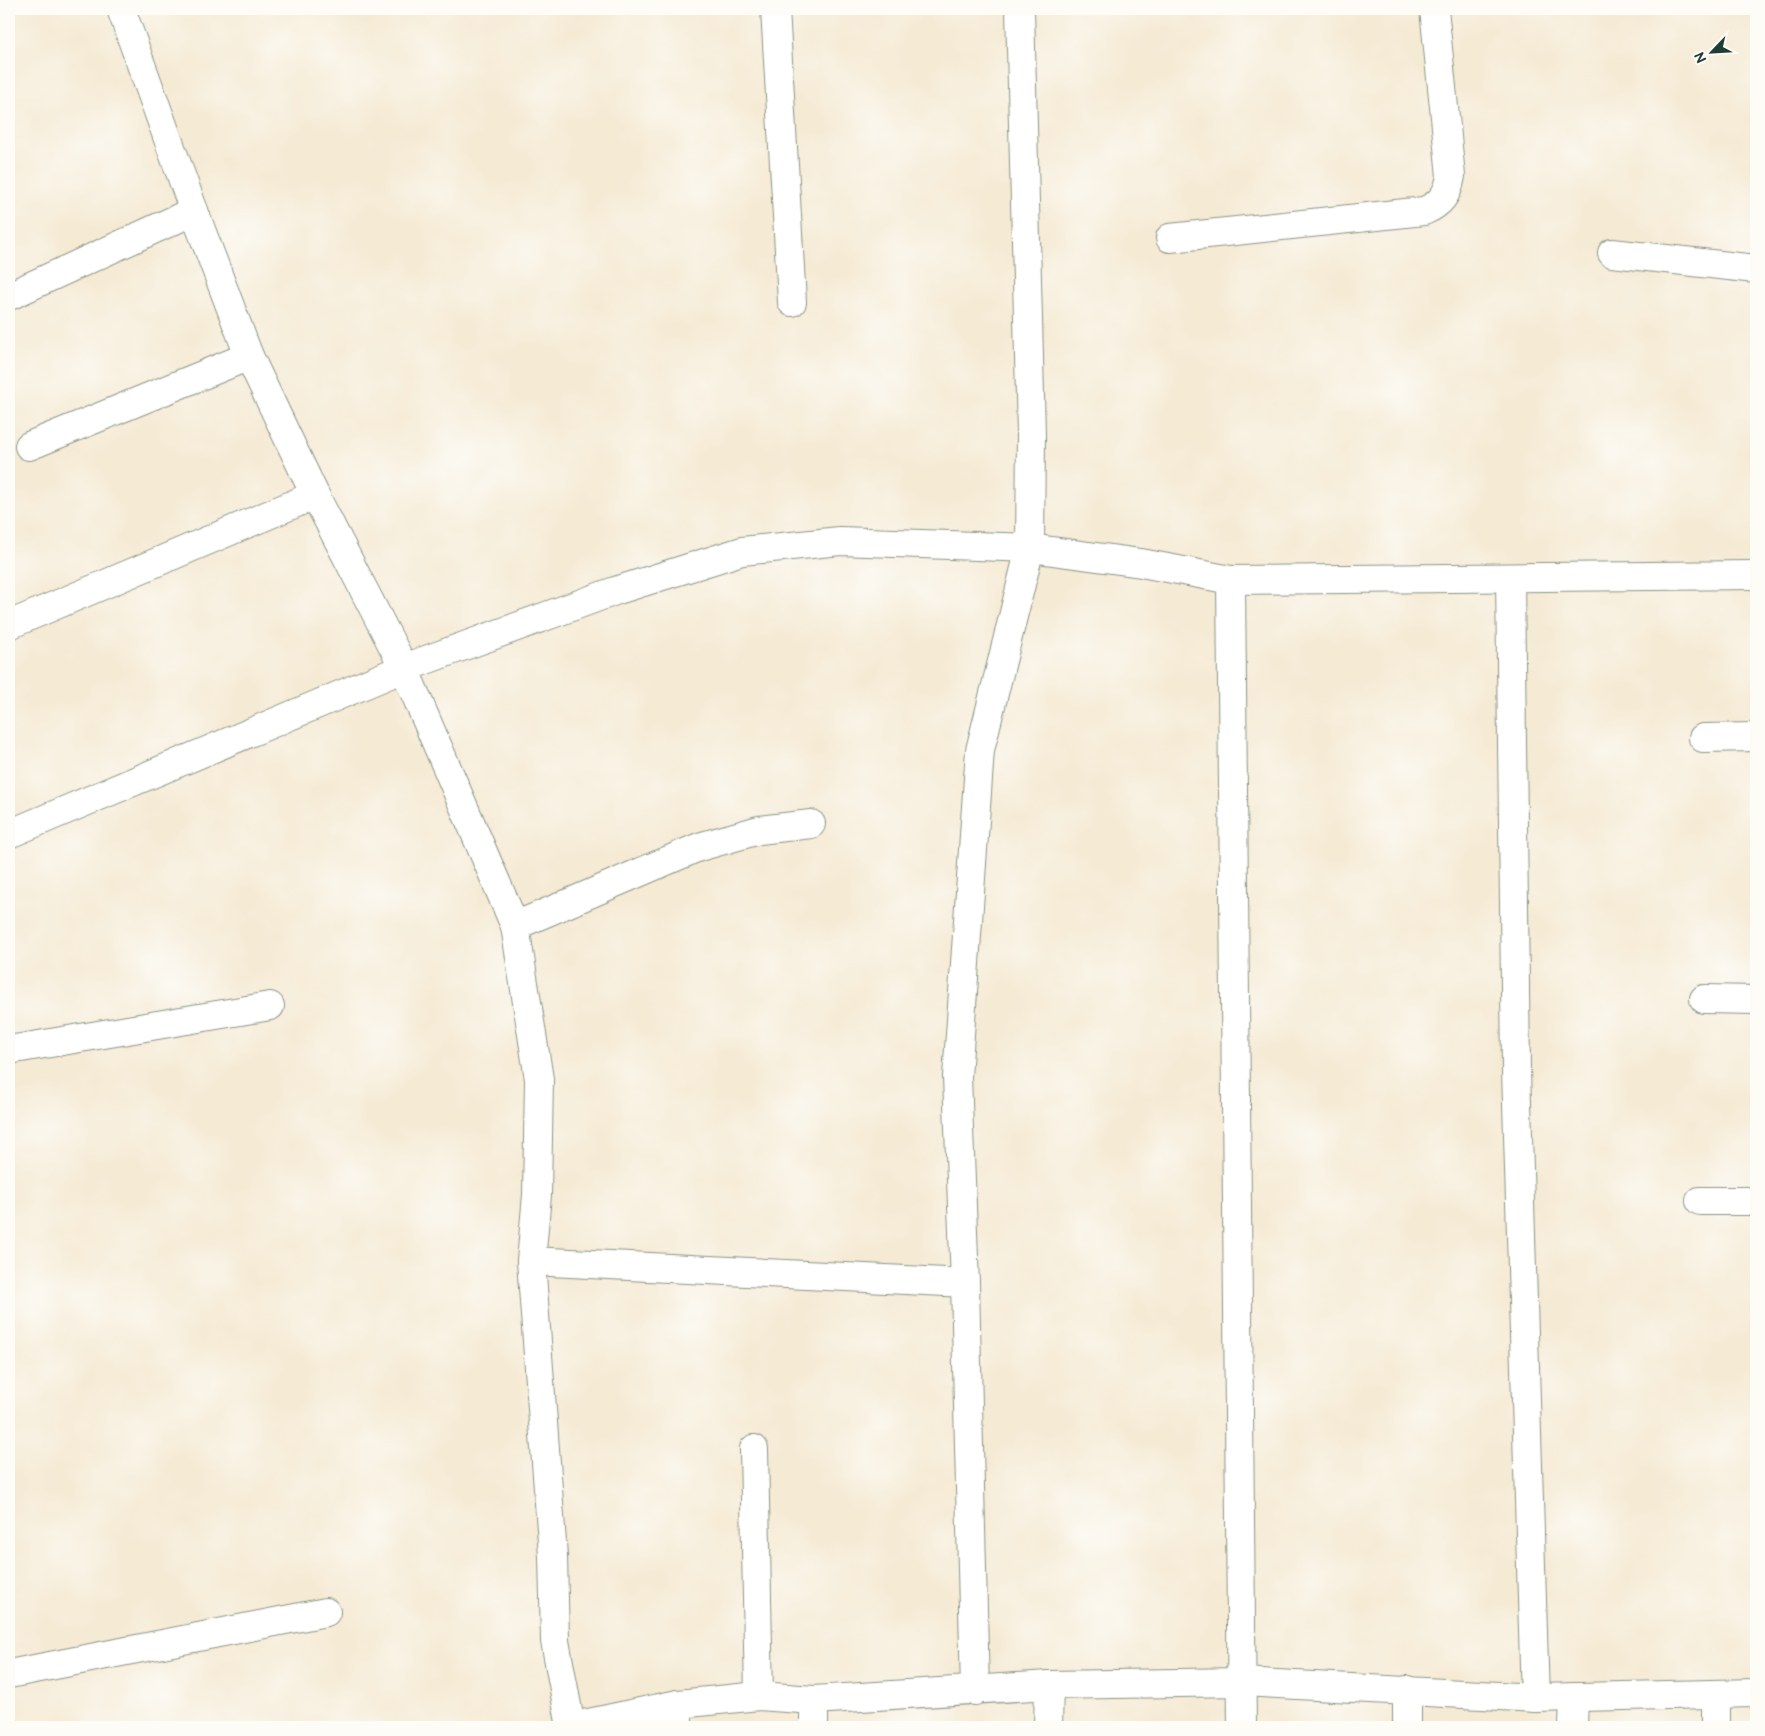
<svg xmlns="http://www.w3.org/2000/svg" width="1765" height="1736" font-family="'Balsamiq Sans',sans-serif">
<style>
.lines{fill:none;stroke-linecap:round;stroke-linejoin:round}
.street-casing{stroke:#8a9484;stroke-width:30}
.street{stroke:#fff;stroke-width:28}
</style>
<rect width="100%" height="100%" fill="#fdfcf7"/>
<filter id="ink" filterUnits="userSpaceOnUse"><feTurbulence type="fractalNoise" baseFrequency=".02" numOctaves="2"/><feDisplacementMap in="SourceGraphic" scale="10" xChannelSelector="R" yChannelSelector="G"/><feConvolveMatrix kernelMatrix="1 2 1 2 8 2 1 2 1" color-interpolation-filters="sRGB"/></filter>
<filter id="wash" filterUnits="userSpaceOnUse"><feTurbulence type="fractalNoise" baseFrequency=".0096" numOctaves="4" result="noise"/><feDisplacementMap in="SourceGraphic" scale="20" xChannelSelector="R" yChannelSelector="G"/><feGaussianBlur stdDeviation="1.12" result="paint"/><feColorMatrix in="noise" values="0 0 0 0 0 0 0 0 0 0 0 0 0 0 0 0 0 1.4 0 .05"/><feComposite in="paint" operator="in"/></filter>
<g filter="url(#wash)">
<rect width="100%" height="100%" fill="#f5ead4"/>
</g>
<g filter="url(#ink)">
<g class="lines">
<defs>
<g id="street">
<polyline points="121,9 194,211 249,356 315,495 404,668 515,926 539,1079 537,1195 531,1261 553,1556 555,1641 571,1727"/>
<polyline points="775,9 792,302"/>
<path d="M 1170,238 L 1424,211 C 1441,204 1448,194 1451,176 L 1434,9"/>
<polyline points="1612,253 1756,269"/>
<polyline points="9,296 194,211"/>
<polyline points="29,446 249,356"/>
<polyline points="1510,578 1516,1070 1535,1698"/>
<polyline points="1231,580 1242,1727"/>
<polyline points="9,625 315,495"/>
<polyline points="1703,738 1756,737"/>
<polyline points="9,834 404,668 615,591 742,551 840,541 1030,548 1141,563 1231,580 1756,575"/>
<polyline points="515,926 699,847 759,830 811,824"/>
<polyline points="1704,999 1756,1000"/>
<polyline points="9,1050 270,1006"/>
<polyline points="1700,1201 1756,1201"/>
<polyline points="531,1261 965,1283"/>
<polyline points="754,1449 759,1696"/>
<polyline points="9,1674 326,1612"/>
<polyline points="975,1691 965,1283 957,1077 980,750 1030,548 1031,434 1020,9"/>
<polyline points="570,1727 678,1704 759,1696 814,1700 1049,1685 1243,1682 1535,1698 1756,1693"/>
<polyline points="678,1727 678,1704"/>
<polyline points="814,1727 814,1700"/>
<polyline points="1048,1727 1049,1685"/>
<polyline points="1407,1727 1407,1690"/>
<polyline points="1573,1727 1574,1697"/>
<polyline points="1716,1727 1716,1695"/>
</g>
</defs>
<!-- street casing -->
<use href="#street" class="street-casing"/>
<!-- street -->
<use href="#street" class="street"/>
</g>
</g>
<!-- margin -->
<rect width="1765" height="1736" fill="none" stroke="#fdfcf7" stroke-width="30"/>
<!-- north arrow -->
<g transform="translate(1712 52) rotate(245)" stroke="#fdfcf7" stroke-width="4" paint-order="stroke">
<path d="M0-4L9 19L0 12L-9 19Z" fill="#1f3d34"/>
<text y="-8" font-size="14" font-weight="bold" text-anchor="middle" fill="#1f3d34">N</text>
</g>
</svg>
